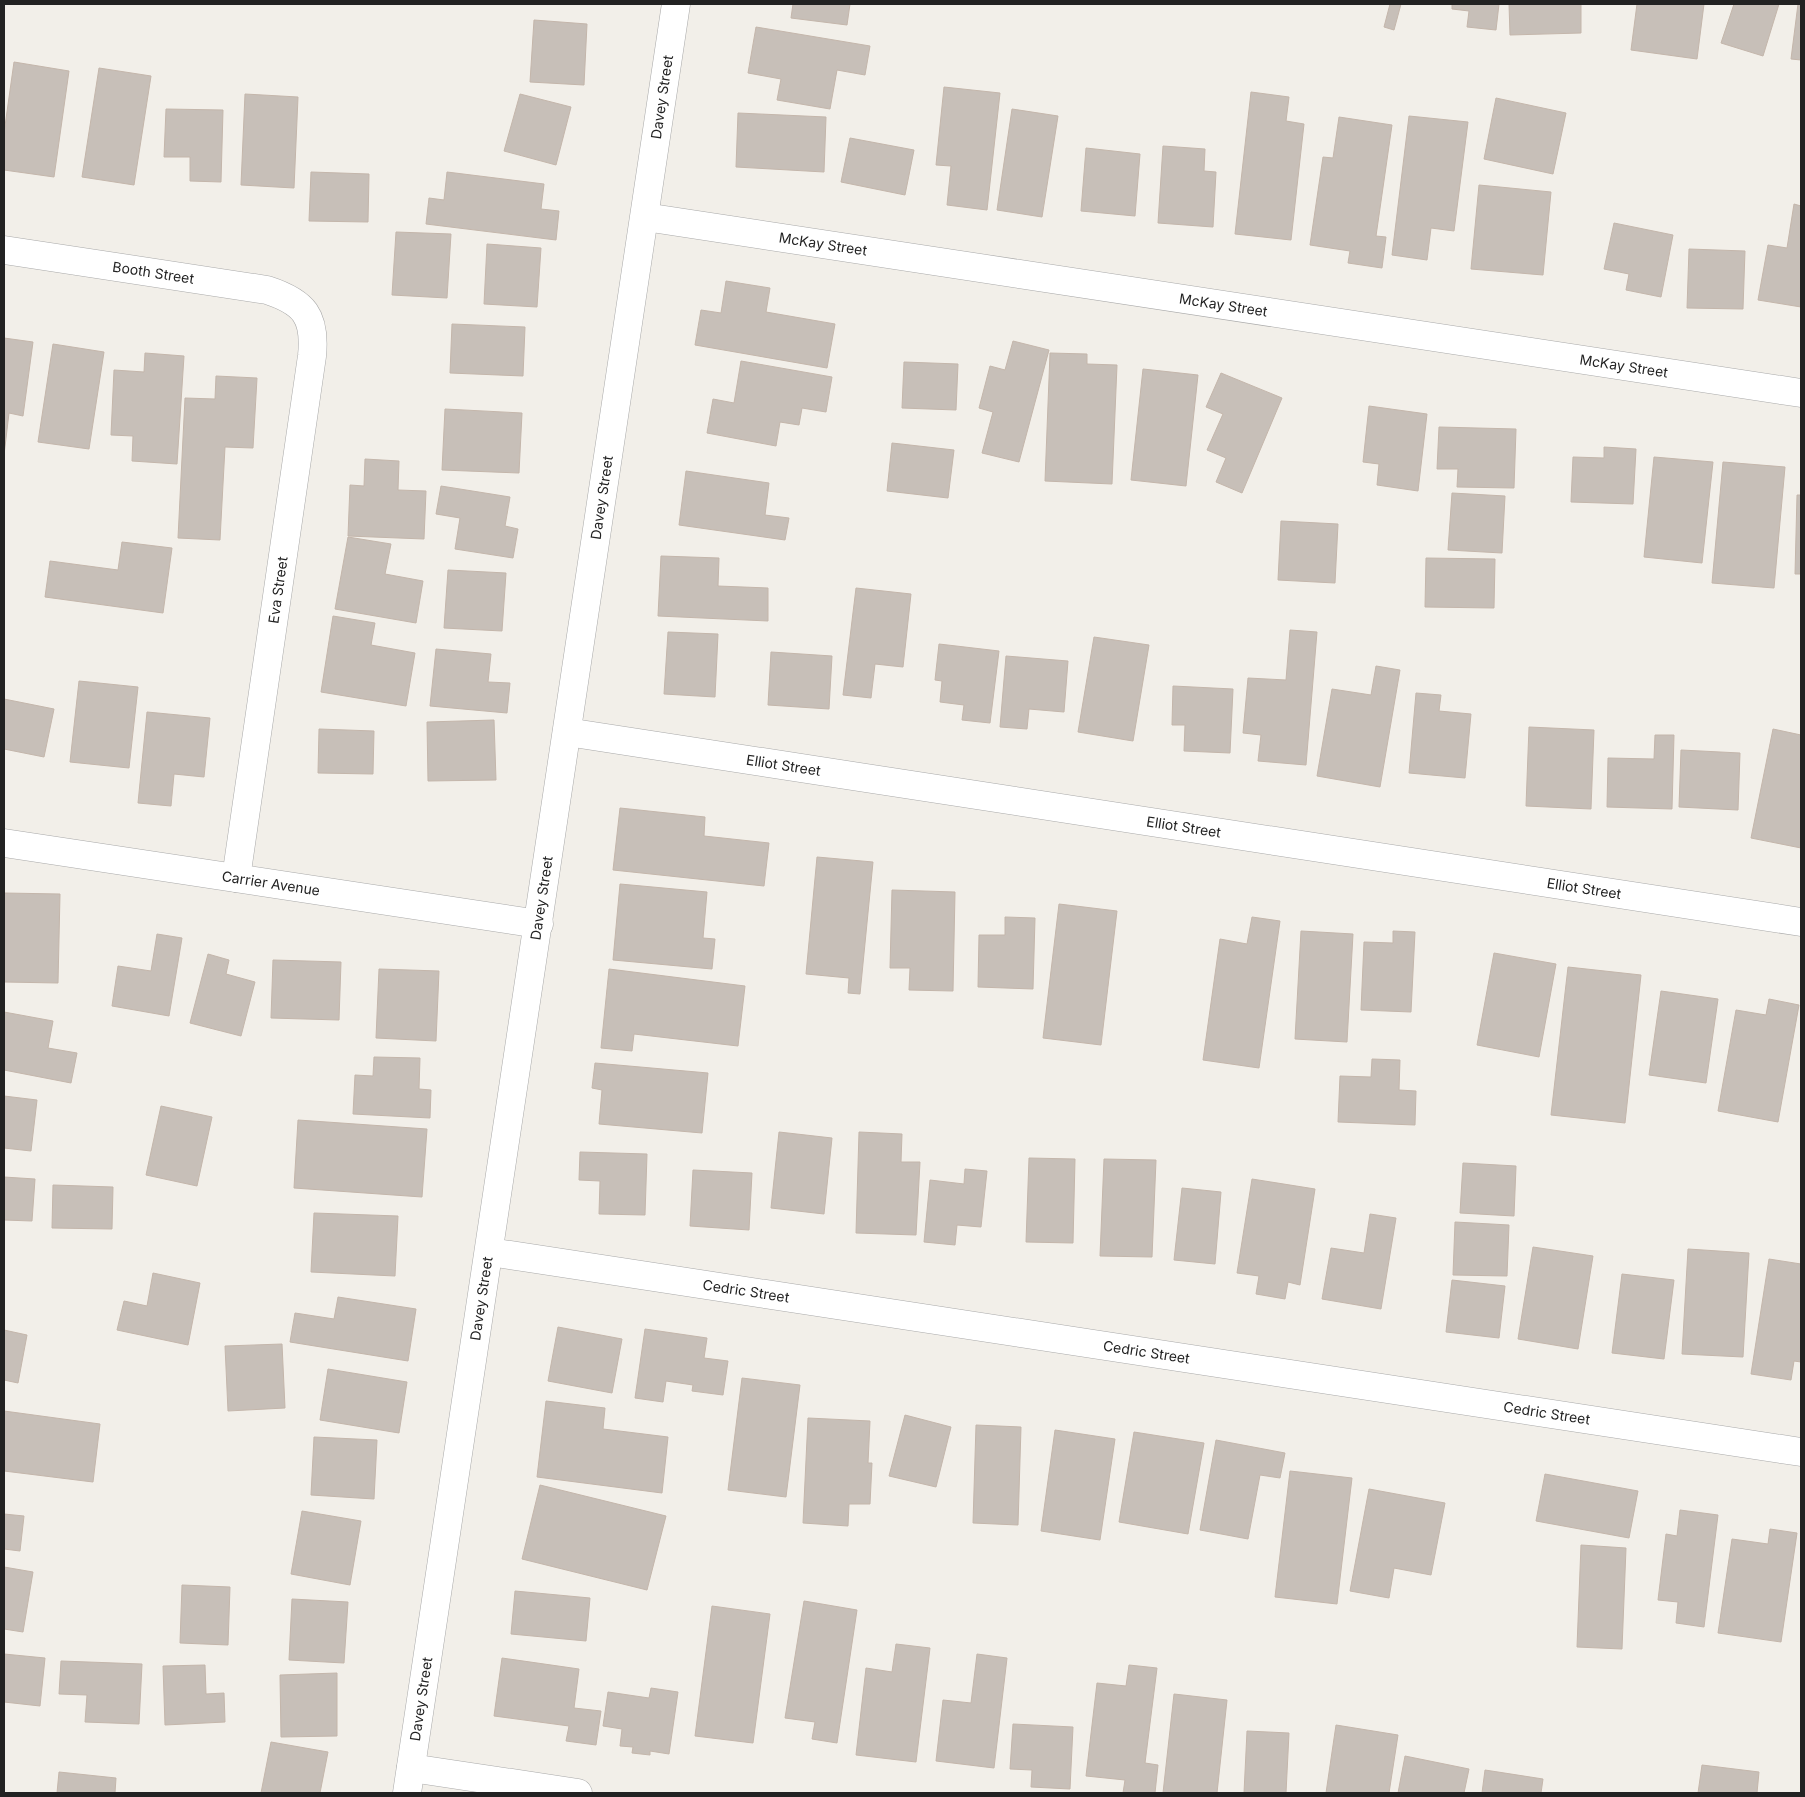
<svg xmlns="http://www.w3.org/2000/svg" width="1805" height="1797" font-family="Inter,sans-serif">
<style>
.building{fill:#c7bfb8;stroke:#c4b6ab}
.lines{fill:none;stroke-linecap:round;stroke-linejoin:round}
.minor-casing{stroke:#a9a9a9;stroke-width:29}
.minor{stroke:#fff;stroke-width:28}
.labels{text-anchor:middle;stroke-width:4;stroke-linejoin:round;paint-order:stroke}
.street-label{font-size:14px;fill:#222;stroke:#fff}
</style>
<rect width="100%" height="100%" fill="#f2efe9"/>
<!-- building -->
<g class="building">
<polygon points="793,4 850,4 847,25 791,18"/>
<polygon points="1390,4 1401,4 1394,30 1384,27"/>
<polygon points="1452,4 1499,4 1496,30 1467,27 1469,11 1452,9"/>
<polygon points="1509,4 1581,4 1581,33 1510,35"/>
<polygon points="1637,4 1704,4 1697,59 1631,50"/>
<polygon points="1734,4 1779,4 1763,56 1721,43"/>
<polygon points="1798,4 1801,4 1801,60 1791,59"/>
<polygon points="534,20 587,24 584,85 530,82"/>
<polygon points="756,27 870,46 865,75 837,70 830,109 777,100 781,79 748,73"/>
<polygon points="14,62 69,71 54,177 4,170 4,133"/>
<polygon points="99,68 151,76 134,185 82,177"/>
<polygon points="944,87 1000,93 987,210 947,205 951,166 936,165"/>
<polygon points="1251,92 1289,97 1286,121 1304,124 1291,240 1235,234"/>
<polygon points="245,94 298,97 294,188 241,185"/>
<polygon points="520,94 571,107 556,165 504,151"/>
<polygon points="1496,98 1566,113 1553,174 1484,159"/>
<polygon points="166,109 223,110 221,182 190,181 190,157 164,157"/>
<polygon points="1012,109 1058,116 1042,217 997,210"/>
<polygon points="738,113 826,117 824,172 736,167"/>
<polygon points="1409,116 1468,122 1454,231 1431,228 1427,260 1392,255"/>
<polygon points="1339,117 1392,125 1376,236 1386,237 1382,268 1348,263 1350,251 1310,245 1323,157 1333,158"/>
<polygon points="850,138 914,150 905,195 841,182"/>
<polygon points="1163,146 1205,149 1204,171 1216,172 1213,227 1158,223"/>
<polygon points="1086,148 1140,154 1135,216 1081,211"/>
<polygon points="311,172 369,174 368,222 309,221"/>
<polygon points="447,172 544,184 541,209 559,211 556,240 426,224 429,198 444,200"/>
<polygon points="1479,185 1551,192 1543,275 1471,269"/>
<polygon points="1794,204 1801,206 1801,307 1758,300 1768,245 1787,248"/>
<polygon points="1614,223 1673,235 1661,297 1626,290 1629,274 1604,269"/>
<polygon points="396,232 451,234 447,298 392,295"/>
<polygon points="487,244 541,248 537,307 484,304"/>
<polygon points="1689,249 1745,251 1743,309 1687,308"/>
<polygon points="726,281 770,288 766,312 835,324 827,368 695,345 701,310 721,313"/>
<polygon points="452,324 525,327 523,376 450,373"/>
<polygon points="4,338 33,342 23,416 9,413 4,455"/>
<polygon points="1013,341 1049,350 1019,462 982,453 993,412 979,408 990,366 1005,370"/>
<polygon points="53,344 104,352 89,449 38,442"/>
<polygon points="145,353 184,356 177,464 132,461 133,436 111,435 114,370 144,372"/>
<polygon points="1050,353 1087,354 1087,364 1117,365 1112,484 1045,481"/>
<polygon points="741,361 832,377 826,412 802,408 799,425 780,422 776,446 707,433 713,399 734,403"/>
<polygon points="904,362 958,364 956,410 902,408"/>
<polygon points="1143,369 1198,375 1186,486 1131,480"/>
<polygon points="1221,373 1282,398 1242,493 1216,482 1226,458 1207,450 1223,414 1206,407"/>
<polygon points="216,376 257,378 253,448 225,447 220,540 178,538 185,398 215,399"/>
<polygon points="1369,406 1427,414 1418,491 1377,485 1379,464 1363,462"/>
<polygon points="445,409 522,413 519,473 442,470"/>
<polygon points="1439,427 1516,429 1514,488 1457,487 1458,469 1437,469"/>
<polygon points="892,443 954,450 948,498 887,491"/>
<polygon points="1604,447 1636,449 1633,504 1571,502 1573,457 1604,458"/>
<polygon points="1654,457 1713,462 1702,563 1644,557"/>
<polygon points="365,459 399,461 398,490 426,491 424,539 348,536 350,485 364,486"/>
<polygon points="1723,462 1785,467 1774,588 1712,583"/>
<polygon points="686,471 769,483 765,515 789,518 785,540 679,525"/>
<polygon points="441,486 510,497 505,526 518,529 513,558 455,549 460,518 436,514"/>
<polygon points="1452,493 1505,496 1502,553 1448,550"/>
<polygon points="1797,495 1801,495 1801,574 1795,574"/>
<polygon points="1281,521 1338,524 1335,583 1278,580"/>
<polygon points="348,537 391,544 385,574 423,581 416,623 335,609"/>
<polygon points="122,542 172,548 163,613 45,597 50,561 118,570"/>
<polygon points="661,556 719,558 718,586 768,588 768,621 658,616"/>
<polygon points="1426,558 1495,559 1494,608 1425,607"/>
<polygon points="448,570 506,573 502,631 444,628"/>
<polygon points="856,588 911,594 903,667 875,664 871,698 843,695"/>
<polygon points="333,616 375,623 371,645 415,653 406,706 321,692"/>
<polygon points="1290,630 1317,632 1306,765 1258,761 1261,735 1243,733 1248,678 1286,680"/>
<polygon points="668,632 718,634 715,697 664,694"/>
<polygon points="1094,637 1149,645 1133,741 1078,732"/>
<polygon points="939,644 999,651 990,723 962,720 964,705 940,702 942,681 935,680"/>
<polygon points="436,649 491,654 488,682 510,683 507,713 430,706"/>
<polygon points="771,652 832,656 829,709 768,705"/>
<polygon points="1006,656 1068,661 1064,712 1029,709 1027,729 1000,727"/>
<polygon points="1376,666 1400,670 1380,787 1317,776 1332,689 1371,695"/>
<polygon points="79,681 138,687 129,768 70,762"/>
<polygon points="1173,686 1233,689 1230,753 1184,751 1185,725 1172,725"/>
<polygon points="1416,693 1441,695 1439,711 1471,714 1465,778 1409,773"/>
<polygon points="4,699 54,709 44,757 4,749"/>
<polygon points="147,712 210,718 204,777 174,774 171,806 138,803"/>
<polygon points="494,720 496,780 428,781 427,722"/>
<polygon points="1529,727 1594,730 1591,809 1526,806"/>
<polygon points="319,729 374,731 373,774 318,773"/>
<polygon points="1773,729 1801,735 1801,848 1751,838"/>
<polygon points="1655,735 1674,735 1672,809 1607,807 1608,758 1654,759"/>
<polygon points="1681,750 1740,753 1738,810 1679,807"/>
<polygon points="620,808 705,817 704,836 769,843 764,886 613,870"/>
<polygon points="817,857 873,862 860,994 848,993 849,978 806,974"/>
<polygon points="620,884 707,892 703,938 715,939 712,969 613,960"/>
<polygon points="892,890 955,892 953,991 909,990 910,968 890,968"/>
<polygon points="4,893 60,894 58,983 4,982"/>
<polygon points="1059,904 1117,911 1101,1045 1043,1038"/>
<polygon points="1005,917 1035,918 1033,989 978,987 979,935 1005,935"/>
<polygon points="1252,917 1280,921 1259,1068 1203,1060 1220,939 1247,944"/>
<polygon points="1301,931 1353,934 1347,1042 1295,1039"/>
<polygon points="1393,931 1415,932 1411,1012 1361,1010 1364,942 1393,943"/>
<polygon points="157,934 182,938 169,1016 112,1006 118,966 151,971"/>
<polygon points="1494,953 1556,964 1539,1057 1477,1045"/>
<polygon points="208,954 229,960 226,974 255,982 241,1036 190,1023"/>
<polygon points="273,960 341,962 339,1020 271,1018"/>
<polygon points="1568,967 1641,975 1625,1123 1551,1115"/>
<polygon points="379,969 439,971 436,1041 376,1038"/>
<polygon points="609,969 745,986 738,1046 634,1034 632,1051 601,1048"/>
<polygon points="1661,991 1718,999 1706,1083 1649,1075"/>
<polygon points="1769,999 1799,1005 1778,1122 1718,1111 1736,1010 1766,1015"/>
<polygon points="4,1012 53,1021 48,1048 77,1053 71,1083 4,1070"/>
<polygon points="374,1057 420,1058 419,1089 431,1090 430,1118 353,1114 355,1075 373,1076"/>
<polygon points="1372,1059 1400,1060 1399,1090 1416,1091 1415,1125 1338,1122 1340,1076 1371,1077"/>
<polygon points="595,1063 708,1073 702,1133 599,1124 602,1090 592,1088"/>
<polygon points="4,1096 37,1100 31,1151 4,1148"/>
<polygon points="161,1106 212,1117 197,1186 146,1175"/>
<polygon points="298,1120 427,1129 422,1197 294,1188"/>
<polygon points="779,1132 832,1138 824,1214 771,1208"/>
<polygon points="859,1132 902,1134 901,1162 920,1162 916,1235 856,1233"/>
<polygon points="580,1152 647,1154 645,1215 599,1214 600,1181 579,1180"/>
<polygon points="1029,1158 1075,1159 1073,1243 1026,1242"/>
<polygon points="1104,1159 1156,1160 1152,1257 1100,1256"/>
<polygon points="1463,1163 1516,1166 1514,1216 1460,1213"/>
<polygon points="965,1169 987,1171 981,1227 957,1225 955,1245 924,1242 930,1180 964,1184"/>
<polygon points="693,1170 752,1173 749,1230 690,1226"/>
<polygon points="4,1177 35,1179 32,1221 4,1220"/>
<polygon points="1252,1179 1315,1189 1300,1285 1288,1282 1285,1299 1256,1294 1259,1276 1237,1273"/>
<polygon points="53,1185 113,1187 112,1229 52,1228"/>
<polygon points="1182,1188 1221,1192 1215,1264 1174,1260"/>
<polygon points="314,1213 398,1216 395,1276 311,1272"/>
<polygon points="1370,1214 1396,1218 1381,1309 1322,1299 1331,1248 1364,1253"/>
<polygon points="1455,1222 1509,1225 1507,1276 1453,1275"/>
<polygon points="1533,1247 1593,1256 1578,1349 1518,1339"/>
<polygon points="1688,1249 1749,1253 1743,1357 1682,1354"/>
<polygon points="1769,1259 1801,1264 1801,1362 1794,1361 1791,1380 1751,1374"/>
<polygon points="153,1273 200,1283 188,1345 117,1330 124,1301 147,1306"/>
<polygon points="1622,1274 1674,1280 1664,1359 1612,1353"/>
<polygon points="1452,1280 1505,1286 1499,1338 1446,1332"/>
<polygon points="338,1297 416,1309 408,1361 290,1342 295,1313 334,1319"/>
<polygon points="558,1327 622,1339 612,1393 548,1381"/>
<polygon points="645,1329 707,1338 704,1358 728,1361 723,1395 692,1391 693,1385 666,1381 663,1402 635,1398"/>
<polygon points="4,1330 27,1335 18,1383 4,1380"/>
<polygon points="282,1344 285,1408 228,1411 225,1346"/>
<polygon points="328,1369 407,1382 399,1433 320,1420"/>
<polygon points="742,1378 800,1385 786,1497 728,1490"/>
<polygon points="546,1401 605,1408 603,1429 668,1437 662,1493 537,1477"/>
<polygon points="4,1411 100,1424 93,1482 4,1471"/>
<polygon points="905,1415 951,1427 936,1487 889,1476"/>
<polygon points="808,1418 870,1421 868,1463 872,1463 870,1504 849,1504 848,1526 803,1523"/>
<polygon points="976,1425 1021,1427 1018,1525 973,1523"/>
<polygon points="1055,1430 1115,1439 1100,1540 1041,1531"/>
<polygon points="1134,1432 1204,1443 1188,1534 1119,1522"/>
<polygon points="314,1437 377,1440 374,1499 311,1495"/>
<polygon points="1216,1440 1285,1453 1280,1478 1260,1475 1248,1539 1200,1530"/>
<polygon points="1290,1471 1352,1478 1337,1604 1275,1597"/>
<polygon points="1545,1474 1638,1491 1629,1538 1536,1521"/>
<polygon points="540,1485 666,1516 647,1590 522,1559"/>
<polygon points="1369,1489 1445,1503 1431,1575 1394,1568 1389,1598 1350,1591"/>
<polygon points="1680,1510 1718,1515 1704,1627 1676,1623 1678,1602 1658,1600 1666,1534 1677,1536"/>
<polygon points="302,1511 361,1521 350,1585 291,1574"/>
<polygon points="4,1514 24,1516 20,1551 4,1549"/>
<polygon points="1770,1529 1797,1533 1781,1642 1718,1633 1732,1539 1768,1544"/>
<polygon points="1581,1545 1626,1548 1622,1649 1577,1647"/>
<polygon points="4,1567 33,1572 23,1632 4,1629"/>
<polygon points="182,1585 230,1587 228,1645 180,1643"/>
<polygon points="515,1591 590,1598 586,1641 511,1634"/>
<polygon points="292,1599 348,1602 344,1663 289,1660"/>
<polygon points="804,1601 857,1610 837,1743 812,1739 815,1722 785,1718"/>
<polygon points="712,1606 770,1614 753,1743 695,1736"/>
<polygon points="896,1644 930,1648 916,1762 856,1755 866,1668 892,1672"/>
<polygon points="4,1654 45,1658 40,1706 4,1702"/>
<polygon points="977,1654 1007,1658 994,1768 936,1761 943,1700 971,1703"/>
<polygon points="502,1658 579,1669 574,1708 601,1711 596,1745 566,1741 569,1726 494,1716"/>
<polygon points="61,1661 142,1664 139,1724 85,1722 87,1695 59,1694"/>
<polygon points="205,1665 206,1694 224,1693 225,1722 165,1725 163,1666"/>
<polygon points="1129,1665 1157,1668 1145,1763 1158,1765 1155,1793 1123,1793 1125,1780 1086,1776 1097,1683 1126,1686"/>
<polygon points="337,1673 337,1736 281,1737 280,1675"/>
<polygon points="651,1688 678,1692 669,1754 650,1751 650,1755 632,1753 633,1747 620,1746 622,1729 603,1726 608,1692 649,1698"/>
<polygon points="1174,1694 1227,1700 1217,1793 1163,1793"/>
<polygon points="1013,1724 1073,1727 1070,1789 1031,1787 1032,1770 1010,1769"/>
<polygon points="1336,1725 1398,1735 1389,1793 1326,1793"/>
<polygon points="1247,1731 1289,1733 1286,1793 1244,1793"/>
<polygon points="271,1742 328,1752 320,1793 261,1793"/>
<polygon points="1405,1756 1469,1769 1464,1793 1398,1793"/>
<polygon points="1702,1765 1759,1772 1757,1793 1698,1793"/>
<polygon points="1485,1770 1543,1779 1541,1793 1482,1793"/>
<polygon points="59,1772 116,1778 115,1793 57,1793"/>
</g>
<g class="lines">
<defs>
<g id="minor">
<path id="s1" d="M 645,217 L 1801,393"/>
<path id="s2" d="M 4,250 L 267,290 C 304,302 316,316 312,356 L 236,878"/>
<path id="s3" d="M 567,732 L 1801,922"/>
<path id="s4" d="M 4,843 L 539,924"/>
<path id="s5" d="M 490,1252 L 1801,1452"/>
<polyline points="411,1768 578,1793"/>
<path id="s6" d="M 407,1793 L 676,4"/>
</g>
</defs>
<!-- minor casing -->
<use href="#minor" class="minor-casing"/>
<!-- minor -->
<use href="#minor" class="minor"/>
</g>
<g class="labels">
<!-- street labels -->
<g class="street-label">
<text dy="5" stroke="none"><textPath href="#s6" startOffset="1715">Davey Street</textPath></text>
<text dy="5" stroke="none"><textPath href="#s1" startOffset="180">McKay Street</textPath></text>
<text dy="5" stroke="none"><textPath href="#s2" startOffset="151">Booth Street</textPath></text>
<text dy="5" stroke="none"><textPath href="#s1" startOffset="585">McKay Street</textPath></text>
<text dy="5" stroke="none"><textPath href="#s1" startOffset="990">McKay Street</textPath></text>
<text dy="5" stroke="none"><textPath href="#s6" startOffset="1310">Davey Street</textPath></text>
<text transform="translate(278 590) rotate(-82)" y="5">Eva Street</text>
<text dy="5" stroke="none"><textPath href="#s3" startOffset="219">Elliot Street</textPath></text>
<text dy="5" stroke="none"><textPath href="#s3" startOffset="624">Elliot Street</textPath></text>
<text dy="5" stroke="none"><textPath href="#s4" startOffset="270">Carrier Avenue</textPath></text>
<text dy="5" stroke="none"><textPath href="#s3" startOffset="1029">Elliot Street</textPath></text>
<text dy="5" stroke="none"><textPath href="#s6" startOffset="905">Davey Street</textPath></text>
<text dy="5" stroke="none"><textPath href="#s5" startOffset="259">Cedric Street</textPath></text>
<text dy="5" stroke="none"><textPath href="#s6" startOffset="500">Davey Street</textPath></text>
<text dy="5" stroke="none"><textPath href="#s5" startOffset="664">Cedric Street</textPath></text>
<text dy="5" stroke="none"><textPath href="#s5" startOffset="1069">Cedric Street</textPath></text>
<text dy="5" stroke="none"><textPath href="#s6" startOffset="95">Davey Street</textPath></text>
</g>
</g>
<!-- border -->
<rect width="1805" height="1797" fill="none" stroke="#222222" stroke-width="10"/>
</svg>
